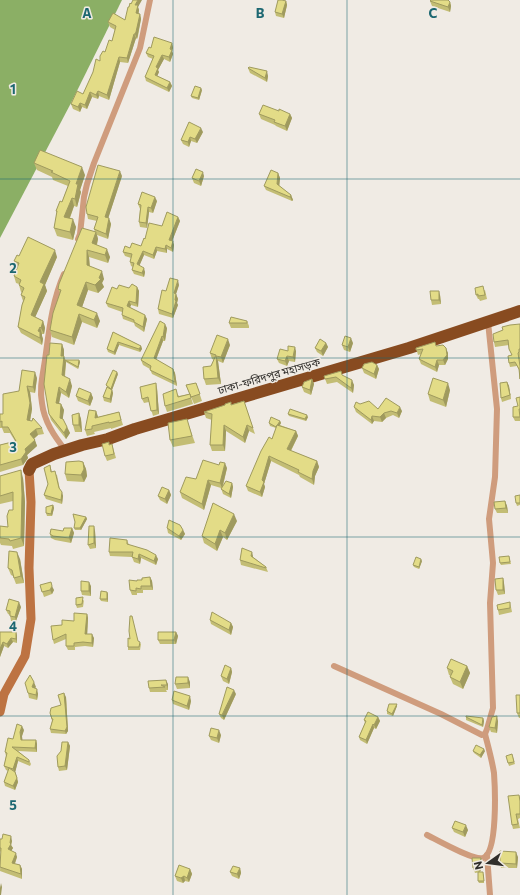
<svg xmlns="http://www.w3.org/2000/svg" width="520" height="895" font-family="Commissioner,'Noto Sans Bengali',sans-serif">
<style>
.water{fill:#8baf65}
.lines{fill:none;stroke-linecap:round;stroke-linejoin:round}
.street{stroke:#cf9c7d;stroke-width:6}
.secondary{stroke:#bd7342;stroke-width:9}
.highway{stroke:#884b20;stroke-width:12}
.wall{fill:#c3bd74}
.shaded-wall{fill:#9f9a5e}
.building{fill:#e3dc87;stroke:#9f9a5e}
.grid{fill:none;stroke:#1c6771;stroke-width:1;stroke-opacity:0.55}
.labels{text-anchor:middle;stroke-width:3;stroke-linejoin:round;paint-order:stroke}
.street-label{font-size:11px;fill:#302e2b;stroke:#f0ebe4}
.grid-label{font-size:13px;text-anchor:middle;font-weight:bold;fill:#1c6771;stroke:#f0ebe4;stroke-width:3;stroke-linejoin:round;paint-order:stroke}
</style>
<rect width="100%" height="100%" fill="#f0ebe4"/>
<!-- water -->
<polygon class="water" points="0,0 122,0 71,103 0,238"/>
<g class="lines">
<!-- street -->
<g class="street">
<polyline points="78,239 80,234 84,197 87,184 94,163 140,48 150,0"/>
<path d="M 64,274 C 52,301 49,331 45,360 C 43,374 39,389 42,403 C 44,421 54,436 66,451"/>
<polyline points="334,666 441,714 482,735 485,734 487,729 493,708 490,603 493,563 489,519 495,477 497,409 488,322"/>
<path d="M 427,835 C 437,840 474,861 483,858 C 498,853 495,787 494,773 C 492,760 488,746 485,734"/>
<polyline points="487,855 490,895"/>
</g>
<!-- secondary -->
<polyline class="secondary" points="0,712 4,694 25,656 31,619 29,568 31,502 29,470"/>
<!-- highway -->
<polyline class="highway" points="29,470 32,464 54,454 82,445 108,439 135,429 409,348 520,311"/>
</g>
<!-- wall -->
<g class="wall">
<polygon points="286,1 287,5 284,18 276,16 275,12"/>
<polygon points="430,1 450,2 451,6 450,12 432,6"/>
<polygon points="138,7 139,10 138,14 140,14 141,19 138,36 137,39 136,38 128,63 120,62 109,100 99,96 98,99 92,97 87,109 82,107 80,112 73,109 71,104 83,94 105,52 112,41 115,30 110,27 108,22 125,20"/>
<polygon points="172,43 173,48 172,51 173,54 170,62 164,59 158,70 159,72 157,76 170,82 172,86 169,92 146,81 145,77 153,59 148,57 146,53 151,48"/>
<polygon points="248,68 268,76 267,82 250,73"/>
<polygon points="202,90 199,100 192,98 191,96"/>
<polygon points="279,111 290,114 292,118 287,131 276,126 275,125 261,119 259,114"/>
<polygon points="203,132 197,143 191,141 189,147 183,144 181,140"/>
<polygon points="34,163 85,175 80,190 81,192 77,207 74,206 70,218 76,227 73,240 57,236 54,228 57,213 56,211 62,202 68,186 53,180 52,177 37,170"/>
<polygon points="278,173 280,178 279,186 291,195 293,200 292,201 266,190 264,186"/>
<polygon points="122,176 108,218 111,224 108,239 97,235 98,239 97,245 110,257 108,263 89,257 90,266 104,279 102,283 104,287 98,293 88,290 82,307 100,321 97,328 82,322 74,345 52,337 50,330 60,293 58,289 95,232 94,229 97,221 88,219 87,214"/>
<polygon points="204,176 201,186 194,183 192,178"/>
<polygon points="157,201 153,213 149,212 147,228 140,227 139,222 140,209 138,204"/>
<polygon points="178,217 180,221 172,241 174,245 173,252 167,249 167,253 157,251 154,259 144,255 139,266 145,272 144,277 134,274 132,270 133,267 131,266 130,262 131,258 125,256 123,252 130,248 141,246 145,239 162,226"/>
<polygon points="19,256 57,257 45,285 47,291 35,317 43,321 45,328 44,334 42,334 42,336 43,339 42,345 21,333 18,327 23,301 21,295 22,293 21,292 19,285 19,284 16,283 14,276 17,268 16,268 14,261"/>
<polygon points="179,285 176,294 178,299 177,303 178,305 173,318 159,314 158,309 166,291"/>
<polygon points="137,287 139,291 138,307 131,305 130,307 147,319 144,332 135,326 134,323 123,319 122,315 122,312 108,307 106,303 117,289"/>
<polygon points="485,290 487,299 480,301 479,299 478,299 476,295"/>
<polygon points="440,295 441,304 432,305 431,300"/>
<polygon points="247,321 249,326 249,328 231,328 229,323"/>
<polygon points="520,324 520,380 519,370 517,366 510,367 509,363 512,355 509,349 509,345 495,347 494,342"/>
<polygon points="167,328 165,341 163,341 156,360 173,369 175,373 177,386 152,374 150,369 143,365 141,360"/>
<polygon points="113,332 141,346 142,349 140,352 119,345 115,355 108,352 107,349"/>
<polygon points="326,343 328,347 323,356 317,352 315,348"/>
<polygon points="353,343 350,352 344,350 342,345"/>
<polygon points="62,344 64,350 64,357 66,362 65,377 72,386 69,398 61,393 59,403 61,404 64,410 62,419 67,427 70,433 66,439 51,420 49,414 49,355"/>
<polygon points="230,345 223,363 218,361 221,384 206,385 204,379 211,366 214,360 212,359 210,353"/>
<polygon points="437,346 448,353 448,359 445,365 439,365 437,372 421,364 419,359 421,354 418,355 416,348"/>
<polygon points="288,351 296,351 295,362 289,361 287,366 279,363 277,359"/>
<polygon points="65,360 79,360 80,362 78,369 66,362"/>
<polygon points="377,365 379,369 376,379 364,373 362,368"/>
<polygon points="118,374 112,390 113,393 111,403 104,401 103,397 107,387 106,385"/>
<polygon points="324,376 343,376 354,385 353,393 337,382 327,384"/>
<polygon points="37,378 35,393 30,392 32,409 30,421 42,428 44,434 38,435 34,439 37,446 27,455 28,458 23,465 0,472 0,445 15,441 10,433 4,433 2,428 0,428 0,414 3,414 19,391"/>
<polygon points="312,379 314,384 311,395 304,392 302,387"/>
<polygon points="507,382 509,386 511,399 502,402 501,398"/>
<polygon points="196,383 202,401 194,404 186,385"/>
<polygon points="157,388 159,414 153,416 149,402 144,403 142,399"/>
<polygon points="450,390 446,407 430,401 428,394"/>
<polygon points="91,393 93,398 90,406 78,401 76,396"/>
<polygon points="190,394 193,404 167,412 165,406 178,395 179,396"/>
<polygon points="520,397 520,421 515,421 513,417 518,406"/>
<polygon points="244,401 255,434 249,431 245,443 226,431 225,451 212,451 210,445 212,420 206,418 204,412"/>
<polygon points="354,407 402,411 399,418 393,415 386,418 382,422 374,421 372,424 356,412"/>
<polygon points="96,411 98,417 119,412 123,425 111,429 111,428 94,432 95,434 87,436 85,430"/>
<polygon points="79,413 81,419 82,432 75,432 73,425"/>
<polygon points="288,414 308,417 306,421 289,416"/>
<polygon points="280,421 281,423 280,425 296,431 298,436 291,451 317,461 319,467 315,476 314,485 300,477 299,475 271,461 264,484 265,487 262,497 248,491 246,486 272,439 276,428 270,426 269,423"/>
<polygon points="189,426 195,443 173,447 170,440"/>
<polygon points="112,444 116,458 107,461 105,456 110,445"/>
<polygon points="83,462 86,469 87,476 84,482 67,481 65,474"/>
<polygon points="50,465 52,472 57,475 60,490 63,496 62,504 46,499 44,495 48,484"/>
<polygon points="227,468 223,486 232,483 233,487 231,498 223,494 221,488 211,485 204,510 182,498 180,492 196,479"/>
<polygon points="0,476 23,478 25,502 24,546 13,549 12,546 1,545 0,543 0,526 8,527 13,510 13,501 0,504"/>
<polygon points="169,490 171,495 167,504 160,500 158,496"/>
<polygon points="520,495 520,505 517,506 516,503"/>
<polygon points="505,501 507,506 508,513 497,513 495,509"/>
<polygon points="53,505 54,508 52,516 47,516 46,513"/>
<polygon points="86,517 87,519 81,530 75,530 74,528"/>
<polygon points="237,521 227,540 223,537 217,551 204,543 202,536"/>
<polygon points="72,528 74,533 71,543 55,540 51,538 50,534 63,531"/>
<polygon points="167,528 183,530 185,534 181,540 168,533"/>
<polygon points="95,531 96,548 90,549 88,545"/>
<polygon points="127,540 129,545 158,559 156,565 141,558 140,564 134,562 132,557 110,556 109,552"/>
<polygon points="253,556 253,557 266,567 268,572 241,565 240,560"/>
<polygon points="509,556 511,564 501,565 500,563"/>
<polygon points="20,559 24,583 16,584 13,576 11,575 8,568"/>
<polygon points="422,561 419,569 414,567 413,565"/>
<polygon points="150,577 152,581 153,590 143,590 143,593 137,593 137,595 132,595 130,590 137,581"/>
<polygon points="503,578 504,583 505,594 498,595 496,590"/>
<polygon points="40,585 54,590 52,594 44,597"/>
<polygon points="91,586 91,596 82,595 81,591"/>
<polygon points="107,592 108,594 108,602 101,601 100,599"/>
<polygon points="84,600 83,607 77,608 76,605"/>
<polygon points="510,602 512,612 499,615 498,610"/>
<polygon points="21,607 16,621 11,621 10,615 8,614 6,610"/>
<polygon points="87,614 88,618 87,634 94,638 93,647 85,646 75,647 75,650 68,650 66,646 66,639 54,644 53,640 62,625 74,621"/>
<polygon points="210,620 231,623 233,627 231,635 211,624"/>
<polygon points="0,632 16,632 17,636 17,643 13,642 8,648 4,646 0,657"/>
<polygon points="176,632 178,636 176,644 160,644 158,640"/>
<polygon points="138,641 141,644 140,650 128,650 128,647"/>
<polygon points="467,666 470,673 463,689 453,684 450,677 451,676 449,675 447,668"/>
<polygon points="231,668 232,672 229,684 223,681 221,676"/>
<polygon points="190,682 190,688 177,689 175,684"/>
<polygon points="168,684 168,690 166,690 167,692 150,692 149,688"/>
<polygon points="36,687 35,688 38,694 37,700 29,698 28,693"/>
<polygon points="236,694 224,720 221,718 219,714"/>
<polygon points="520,695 520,718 519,718 517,713"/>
<polygon points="66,697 68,731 66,734 51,733 50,729 52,721 50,713 61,705"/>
<polygon points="172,700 191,701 189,710 173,704"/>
<polygon points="397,704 397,706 393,716 387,714 387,711"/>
<polygon points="378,717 380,721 376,729 374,728 367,744 360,740 359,737 365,723 364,720"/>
<polygon points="466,717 483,718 484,721 483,727 466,720"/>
<polygon points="498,721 497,733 491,732 489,727"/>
<polygon points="24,730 22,736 22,740 36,740 37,744 37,752 18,751 29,760 31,764 30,766 18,761 15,772 17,777 18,782 15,790 5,786 4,782 8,771 6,770 4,766 6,756 5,752 13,739"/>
<polygon points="221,735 219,743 211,740 209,736"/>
<polygon points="68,742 70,746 67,770 59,771 58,767"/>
<polygon points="473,751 485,751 481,758 474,753"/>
<polygon points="513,757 515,764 509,766 508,763"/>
<polygon points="519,795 520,797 520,818 518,819 520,828 513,829 512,825"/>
<polygon points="452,828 468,830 465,837 454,832"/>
<polygon points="0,839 12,841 11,845 13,848 11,851 17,857 15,864 20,865 22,869 22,879 0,871 1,852 0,851"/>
<polygon points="518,857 517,868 501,868 500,863"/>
<polygon points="483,862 480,872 475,873 473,868"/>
<polygon points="240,868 241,873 239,879 232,876 230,872"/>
<polygon points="190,869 192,874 189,882 185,881 183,883 177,881 175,876"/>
<polygon points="484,874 484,883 479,883 478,881"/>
</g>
<!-- shaded-wall -->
<g class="shaded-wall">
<polygon points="138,0 142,0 138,7 139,10 138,18 136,13 135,5"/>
<polygon points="286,1 287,5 284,18 282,14"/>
<polygon points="450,2 451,6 450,12 448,7"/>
<polygon points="140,14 141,19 137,39 135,34"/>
<polygon points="134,34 136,38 128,63 127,58"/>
<polygon points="172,43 173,48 172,51 173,54 170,62 169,57 170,49"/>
<polygon points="162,55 164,59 158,70 159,72 156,79 155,75 156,67"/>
<polygon points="119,57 120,62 109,100 107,95"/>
<polygon points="267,71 268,76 267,82 265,78"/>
<polygon points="170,82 172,86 169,92 167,88"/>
<polygon points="201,88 202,90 199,100 198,98"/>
<polygon points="98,91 99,96 98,99 96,95"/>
<polygon points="90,92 92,97 87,109 85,105"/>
<polygon points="80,103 82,107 80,112 78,107"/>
<polygon points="290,114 292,118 287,131 285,126"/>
<polygon points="201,128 203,132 197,143 195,139"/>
<polygon points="190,137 191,141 189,147 188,142"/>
<polygon points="82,167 85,175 80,190 81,192 77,207 75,199 76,184"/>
<polygon points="120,171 122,176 107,222 105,217"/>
<polygon points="203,172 204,176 201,186 199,181"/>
<polygon points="278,173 280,178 279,189 277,184"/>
<polygon points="291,195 293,200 292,201 290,197"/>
<polygon points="155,197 157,201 153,213 151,208"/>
<polygon points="72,198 74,206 67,225 64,217"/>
<polygon points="148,207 149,212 147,228 146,223"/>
<polygon points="178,217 180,221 171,244 169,240"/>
<polygon points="109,218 111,224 108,239 106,234"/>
<polygon points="73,219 76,227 73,240 70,232"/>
<polygon points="96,232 98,239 95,251 92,243"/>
<polygon points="173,241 174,245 173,252 171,248"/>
<polygon points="166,245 167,249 167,253 165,249"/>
<polygon points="156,247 157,251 154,259 153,255"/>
<polygon points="107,249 110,257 108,263 105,255"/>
<polygon points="55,250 57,257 45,285 47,291 33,322 31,315 40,282"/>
<polygon points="87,250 89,257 90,273 87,265"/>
<polygon points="143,251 144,255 138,269 137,264"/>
<polygon points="144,268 145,272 144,277 142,273"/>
<polygon points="102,271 104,279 102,283 104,287 98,293 95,285"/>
<polygon points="178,280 179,285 176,294 178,299 177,303 178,305 173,318 172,314 174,293"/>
<polygon points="86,282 88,290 80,313 77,305"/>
<polygon points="137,287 139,291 138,307 136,303"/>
<polygon points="439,291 440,295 441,304 439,300"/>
<polygon points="129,301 131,305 129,310 127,306"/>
<polygon points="97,313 100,321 97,328 94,320"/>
<polygon points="79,314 82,322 74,345 72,337"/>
<polygon points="145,315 147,319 144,332 143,327"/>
<polygon points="43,321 45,328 44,334 41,328"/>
<polygon points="165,324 167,328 165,341 163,337"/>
<polygon points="40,327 42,334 42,336 43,339 42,345 38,331"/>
<polygon points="162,336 163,341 155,362 154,358"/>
<polygon points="351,338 353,343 350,352 348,347"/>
<polygon points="228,339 230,345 223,363 221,357"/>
<polygon points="118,342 119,345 115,355 114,352"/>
<polygon points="326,343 328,347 323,356 321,351"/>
<polygon points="62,344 64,350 64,357 66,362 64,381 62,375 61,356"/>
<polygon points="141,346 142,349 140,352 139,349"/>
<polygon points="295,347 296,351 295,362 293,357"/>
<polygon points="446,348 448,353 448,359 445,365 443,360"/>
<polygon points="216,356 218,361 221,384 218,378"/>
<polygon points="287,356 289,361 287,366 285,361"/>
<polygon points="79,360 80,362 78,369 78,367"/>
<polygon points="437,360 439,365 437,372 435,367"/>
<polygon points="377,365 379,369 376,379 374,374"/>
<polygon points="173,369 175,373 177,386 175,382"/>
<polygon points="35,372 37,378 35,393 33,387"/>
<polygon points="117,372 118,374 112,390 113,393 111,403 110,399 110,390"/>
<polygon points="70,379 72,386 69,398 66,392"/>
<polygon points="312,379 314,384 311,395 310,390"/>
<polygon points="352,380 354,385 353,393 351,388"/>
<polygon points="507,382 509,386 511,399 510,395"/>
<polygon points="156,383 157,388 159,414 157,410"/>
<polygon points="448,383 450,390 446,407 443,400"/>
<polygon points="27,386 30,392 32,409 29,426 27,420"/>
<polygon points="59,387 61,393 58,409 56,403"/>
<polygon points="91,393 93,398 90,406 88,401"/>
<polygon points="61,404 64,410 62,424 60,418"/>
<polygon points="400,407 402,411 399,418 397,413"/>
<polygon points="96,411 98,417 95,418"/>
<polygon points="79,413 81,419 82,432 79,425"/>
<polygon points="384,413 386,418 382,422 380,417"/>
<polygon points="307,415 308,417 306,421 305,419"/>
<polygon points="372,416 374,421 372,424 371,420"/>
<polygon points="280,421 281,423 277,429 276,427"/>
<polygon points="224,425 226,431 225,451 223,445"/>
<polygon points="247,425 249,431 245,443 243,437"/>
<polygon points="67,427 70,433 66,439 64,433"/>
<polygon points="36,429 38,435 32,440 30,434"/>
<polygon points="296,431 298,436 289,454 287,449"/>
<polygon points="35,440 37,446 27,455 28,458 23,465 21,459 25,449"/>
<polygon points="269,456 271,461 264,484 265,487 262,497 260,492 262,480"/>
<polygon points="317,461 319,467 315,476 314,485 312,479 313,471"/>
<polygon points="83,462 86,469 87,476 84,482 81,475"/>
<polygon points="225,463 227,468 222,488 220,483"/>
<polygon points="21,470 23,478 25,502 24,546 21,538"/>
<polygon points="208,480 211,485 204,510 202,504"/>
<polygon points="232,483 233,487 231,498 229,494"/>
<polygon points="169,490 171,495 167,504 165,499"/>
<polygon points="62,492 63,496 62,504 61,500"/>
<polygon points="505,501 507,506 508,513 506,508"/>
<polygon points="53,505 54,508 52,516 51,514"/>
<polygon points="234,514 237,521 227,540 225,533"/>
<polygon points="86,517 87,519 81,530 80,528"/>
<polygon points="94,526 95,531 96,548 94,543"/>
<polygon points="72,528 74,533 71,543 69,538"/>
<polygon points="183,530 185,534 181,540 179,536"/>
<polygon points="220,530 223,537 217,551 215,544"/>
<polygon points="17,552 20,559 24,583 21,576"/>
<polygon points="252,552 253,556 252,560 251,556"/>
<polygon points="139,554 141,558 140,564 138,559"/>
<polygon points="156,555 158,559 156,565 154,561"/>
<polygon points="421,559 422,561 419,569 419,567"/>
<polygon points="150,577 152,581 153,590 151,586"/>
<polygon points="503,578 504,583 505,594 503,590"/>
<polygon points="89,582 91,586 91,596 89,591"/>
<polygon points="52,586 54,590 52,594 50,590"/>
<polygon points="107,592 108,594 108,602 107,599"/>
<polygon points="19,602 21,607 16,621 15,617"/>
<polygon points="87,614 88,618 87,638 85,634"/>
<polygon points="231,623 233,627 231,635 229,630"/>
<polygon points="16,632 17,636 17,643 16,639"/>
<polygon points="176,632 178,636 176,644 174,640"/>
<polygon points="92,634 94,638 93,647 92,643"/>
<polygon points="11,638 13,642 8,648 7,644"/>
<polygon points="3,642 4,646 0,657 0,649"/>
<polygon points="467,666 470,673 463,689 460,682"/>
<polygon points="231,668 232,672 229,684 227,679"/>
<polygon points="188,677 190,682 190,688 188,683"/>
<polygon points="166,680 168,684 168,690"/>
<polygon points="34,682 36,687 33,691 32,687"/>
<polygon points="37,689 38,694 37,700 36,695"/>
<polygon points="234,690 236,694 224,720 222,715"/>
<polygon points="64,693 66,697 68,731 66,734 65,731"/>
<polygon points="190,696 191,701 189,710 187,706"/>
<polygon points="397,704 397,706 393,716 392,714"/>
<polygon points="497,716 498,721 497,733 495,728"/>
<polygon points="378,717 380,721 376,729 374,725"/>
<polygon points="483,718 484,721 483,727 482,725"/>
<polygon points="373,724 374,728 367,744 366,740"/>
<polygon points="22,726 24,730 22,736 23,744 21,740 20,732"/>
<polygon points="219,730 221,735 219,743 217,738"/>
<polygon points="36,740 37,744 37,752 35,748"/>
<polygon points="68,742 70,746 67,770 65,766"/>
<polygon points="484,749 485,751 481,758 480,755"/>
<polygon points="17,757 18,761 15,773 13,769"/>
<polygon points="15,772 18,782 15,790 13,786"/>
<polygon points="466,825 468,830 465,837 463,832"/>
<polygon points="11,836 12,841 11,845 13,848 10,853 8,849"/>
<polygon points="516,852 518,857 517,868 516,864"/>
<polygon points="16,853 17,857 13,868 12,863"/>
<polygon points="481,858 483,862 480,872 478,867"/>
<polygon points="20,865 22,869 22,879 21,874"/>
<polygon points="240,868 241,873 239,879 237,874"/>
<polygon points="190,869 192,874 189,882 187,878"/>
<polygon points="184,876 185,881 183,883 181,878"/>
<polygon points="1,883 2,887 1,895 0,895 0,888"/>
</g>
<!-- building -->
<g class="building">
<polygon points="133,0 138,0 135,5 138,5 136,13 140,14 136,32 135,34 134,34 127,58 119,57 107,95 98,91 96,95 90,92 85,105 80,103 78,107 71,104 77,91 83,94 93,72 96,59 100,61 100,56 103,51 105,52 109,40 112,41 116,26 108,22 113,13 125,20 128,7 129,7 130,3 131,4"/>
<polygon points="278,0 282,0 286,1 282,14 275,12"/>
<polygon points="431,0 448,0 450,2 448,7 430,1"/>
<polygon points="154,37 172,43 170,49 172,50 169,57 162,55 156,67 158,68 155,75 170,82 167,88 145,77 154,56 146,53 149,47 151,48"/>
<polygon points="249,67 267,71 265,78 248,68"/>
<polygon points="195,86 201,88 198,98 191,96"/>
<polygon points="263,105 279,111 279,109 290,114 285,126 274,122 275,120 259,114"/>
<polygon points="189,122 201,128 195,139 190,137 188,142 181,140"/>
<polygon points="40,150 82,167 76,184 78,184 75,199 72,198 64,217 73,219 70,232 54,228 57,211 56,211 60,201 62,202 70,181 51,172 53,171 34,163"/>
<polygon points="98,165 120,171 105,217 109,218 106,234 94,229 98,217 87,214 86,207"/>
<polygon points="196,169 203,172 199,181 192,178"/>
<polygon points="271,170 278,173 277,184 291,195 290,197 264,186"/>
<polygon points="142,192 155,197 151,208 148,207 146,223 139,222 141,205 138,204"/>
<polygon points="167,212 178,217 169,240 173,241 171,248 166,245 165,249 156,247 153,255 143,251 137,264 144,268 142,273 132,270 134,263 130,262 132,254 123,252 125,246 130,248 132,243 141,246 144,238 145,239 149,223 162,226"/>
<polygon points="82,228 96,232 92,243 107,249 105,255 87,250 87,265 102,271 99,278 101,279 95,285 86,282 77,305 97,313 94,320 79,314 72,337 50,330 53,313 61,290 58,289 59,284"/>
<polygon points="28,237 55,250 40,282 44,284 31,315 43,321 41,328 40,327 38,331 40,332 40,338 18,327 22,305 25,297 21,295 24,288 19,285 21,280 14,276 19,263 14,261 17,255 19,256"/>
<polygon points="170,278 178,280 174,293 176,294 175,300 176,301 172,314 158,309 162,290 166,291"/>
<polygon points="132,284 137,287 136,303 129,301 127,306 145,315 143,327 134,322 134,320 122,315 123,308 106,303 112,287 117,289 119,285 129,288"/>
<polygon points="483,286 485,295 478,296 478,294 476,295 475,288"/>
<polygon points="430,291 439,291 439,300 431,300"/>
<polygon points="231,317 247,321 247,323 229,323"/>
<polygon points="160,321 165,324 163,337 162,336 154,358 173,369 175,382 150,370 151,366 141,360"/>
<polygon points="520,324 520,349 519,349 519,352 518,353 520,366 520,379 519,369 515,362 509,363 508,356 512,355 509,349 508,340 494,342 493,334 503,330 502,327 510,325"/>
<polygon points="113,332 141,346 139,349 118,342 114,352 107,349"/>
<polygon points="217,335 228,339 221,357 216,356 218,378 204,379 203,367 211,366 216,355 210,353"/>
<polygon points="345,336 351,338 348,347 342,345"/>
<polygon points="320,339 326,343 321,351 315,348"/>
<polygon points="435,342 436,346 443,345 446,348 447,355 443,360 437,360 435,367 419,359 423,349 416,350 416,348"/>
<polygon points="50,343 62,344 61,356 64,356 62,375 70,379 66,392 59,387 56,403 61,404 60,418 63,419 67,427 64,433 49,414 44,384 47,355 49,355"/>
<polygon points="288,346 295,347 293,357 287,356 285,361 277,359 280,349 288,351"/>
<polygon points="65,360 79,360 78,367"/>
<polygon points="372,362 377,365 374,374 362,368 364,364"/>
<polygon points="22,370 35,372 33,387 27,386 30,403 27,420 32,421 33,418 42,428 36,429 30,434 35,440 25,449 26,452 21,459 0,465 0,445 16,441 8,427 2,427 2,421 0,422 0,414 3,414 3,394 19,391"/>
<polygon points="113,370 117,372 111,389 106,385"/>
<polygon points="341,371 342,375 352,380 351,388 336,377 325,379 324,376"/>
<polygon points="433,378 448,383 443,400 428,394"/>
<polygon points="312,379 310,390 302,387 304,382"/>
<polygon points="507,382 510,395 501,398 500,383"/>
<polygon points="156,383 157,410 151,411 148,397 142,399 140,387"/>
<polygon points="196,383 200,394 191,397 186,385"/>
<polygon points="107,387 112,390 110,399 103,397"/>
<polygon points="79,388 91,393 88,401 76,396"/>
<polygon points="176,389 178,397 190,394 191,398 165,406 163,394"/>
<polygon points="520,397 520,409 519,409 520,417 513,417 513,407 518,406 516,398"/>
<polygon points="386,398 400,407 397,413 391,411 384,413 380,417 372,416 371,420 354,407 356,402 360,404 369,401 378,409"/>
<polygon points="244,401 253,428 247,425 243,437 224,425 223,445 210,445 212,414 204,412 225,405 225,404 231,402 231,405"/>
<polygon points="290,409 307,415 305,419 288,414"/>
<polygon points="89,410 96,411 95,418 119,412 121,420 109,423 109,422 92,426 92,429 85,430"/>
<polygon points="79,413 79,425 73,425 72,415"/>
<polygon points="271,417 280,421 276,427 269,423"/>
<polygon points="187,419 192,436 170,440 168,423"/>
<polygon points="277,425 296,431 287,449 317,461 313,471 312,479 298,472 299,470 269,456 262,480 264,482 260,492 246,486 261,451 269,437 272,439"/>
<polygon points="109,442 109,445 112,444 114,454 105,456 102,444"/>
<polygon points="203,460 219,465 220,462 225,463 220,483 208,480 202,504 180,492 186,477 196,479"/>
<polygon points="79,461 83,462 84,469 81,475 65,474 66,462"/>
<polygon points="50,465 51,472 55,471 59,488 62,492 61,500 44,495 48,484 44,468"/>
<polygon points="21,470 22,494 21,538 10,541 9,539 0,538 0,526 8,527 7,516 9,510 13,510 13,492 0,496 0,476"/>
<polygon points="226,481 232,483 229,494 221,489"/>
<polygon points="162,487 169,490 165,499 158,496"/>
<polygon points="520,495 520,503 516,503 515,496"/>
<polygon points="505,501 506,508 495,509 494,502"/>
<polygon points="213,503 234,514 225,533 220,530 215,544 202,536"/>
<polygon points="53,505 51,514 46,513 46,507"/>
<polygon points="73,514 86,517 80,528 74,528 75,522"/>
<polygon points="169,520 180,525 183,530 179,536 167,528"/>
<polygon points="89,526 94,526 94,543 88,545"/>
<polygon points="64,528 72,528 69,538 53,536 50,534 51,529 63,531"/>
<polygon points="110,538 127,540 127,544 147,550 156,555 154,561 139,554 138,559 132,557 133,552 109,552"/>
<polygon points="242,548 252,552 251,556 266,567 266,568 240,560"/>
<polygon points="9,551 17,552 21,576 14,578 12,570 8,568"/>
<polygon points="509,556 510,562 500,563 499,557"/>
<polygon points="416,557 421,559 419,567 413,565"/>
<polygon points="150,577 151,586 141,586 141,589 136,588 136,591 130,590 129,580 137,581 137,580 142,580 142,578"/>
<polygon points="503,578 503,590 496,590 495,579"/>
<polygon points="81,581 89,582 89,591 81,591"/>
<polygon points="51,582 52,586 50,590 42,592 40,585"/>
<polygon points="101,591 107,592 107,599 100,599"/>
<polygon points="83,597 82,604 76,605 76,598"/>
<polygon points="9,599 19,602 15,617 10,616 10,611 6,610"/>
<polygon points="510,602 510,608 498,610 497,605"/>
<polygon points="212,612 231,623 229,630 210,620"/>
<polygon points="74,613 87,614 85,634 92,634 92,643 83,642 74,643 74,646 66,646 66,634 53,640 51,626 62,625 62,620 74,621"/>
<polygon points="130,616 132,616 138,641 140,642 139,647 128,647 128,638 130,639 129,631"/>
<polygon points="0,632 16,632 16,639 11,638 7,644 3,642 0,649"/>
<polygon points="158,632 176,632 174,640 158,640"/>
<polygon points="451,659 467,666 460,682 450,677 453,671 447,668"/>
<polygon points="225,665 231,668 227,679 221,676"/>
<polygon points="30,675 34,682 32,687 37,689 36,695 28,693 25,683"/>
<polygon points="176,677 188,677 188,683 175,684"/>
<polygon points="166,680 167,685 161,685 165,687 149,688 148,681"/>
<polygon points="227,687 234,690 222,715 219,714"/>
<polygon points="174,691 190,696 187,706 172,700"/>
<polygon points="64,693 67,727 65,731 50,729 53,719 52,719 50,713 51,708 61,705 58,695"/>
<polygon points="516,695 520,695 520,713 517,713"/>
<polygon points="389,704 397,704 392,714 387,711"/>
<polygon points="368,712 378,717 374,725 373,724 366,740 359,737 366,721 364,720"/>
<polygon points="466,716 483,718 482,725 466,717"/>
<polygon points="497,716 495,728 489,727 492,717"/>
<polygon points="17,724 22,726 20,732 21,740 36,740 35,748 12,747 29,760 29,762 17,757 13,769 4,766 7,753 5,752 8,738 13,739"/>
<polygon points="211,728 219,730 217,738 209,736"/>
<polygon points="62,742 68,742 65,766 58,767 57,756 61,751"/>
<polygon points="476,745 484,749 480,755 473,751"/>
<polygon points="512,754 514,762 508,763 506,756"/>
<polygon points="9,768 15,772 17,778 13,786 4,782"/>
<polygon points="519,795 520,801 520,814 516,814 518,824 512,825 508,796"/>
<polygon points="455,821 466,825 463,832 452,828"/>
<polygon points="3,834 11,836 10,843 11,844 8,849 16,853 12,863 20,865 21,874 0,867 1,848 0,848 0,839 2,839"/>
<polygon points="500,851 516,852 516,864 500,863"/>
<polygon points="472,858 481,858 478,867 473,868"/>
<polygon points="179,865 190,869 187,878 184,876 181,878 175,876"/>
<polygon points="233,866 240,868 237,874 230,872"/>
<polygon points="478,872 483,872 484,881 478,881"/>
</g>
<!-- grid -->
<path class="grid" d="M 173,0 L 173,895M 347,0 L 347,895M 0,179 L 520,179M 0,358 L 520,358M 0,537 L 520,537M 0,716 L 520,716"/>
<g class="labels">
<!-- street labels -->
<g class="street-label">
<text transform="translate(269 376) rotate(-16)" y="4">ঢাকা-ফরিদপুর মহাসড়ক</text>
</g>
</g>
<g class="grid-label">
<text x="87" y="18">A</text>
<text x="260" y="18">B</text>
<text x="433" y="18">C</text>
<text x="13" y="94">1</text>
<text x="13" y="273">2</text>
<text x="13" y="452">3</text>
<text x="13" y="631">4</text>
<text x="13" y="810">5</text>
</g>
<!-- north arrow -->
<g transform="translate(488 863) rotate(256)" stroke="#f0ebe4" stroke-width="3" paint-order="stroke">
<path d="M0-3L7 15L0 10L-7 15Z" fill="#302e2b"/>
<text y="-6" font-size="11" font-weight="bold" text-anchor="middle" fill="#302e2b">N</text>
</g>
</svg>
